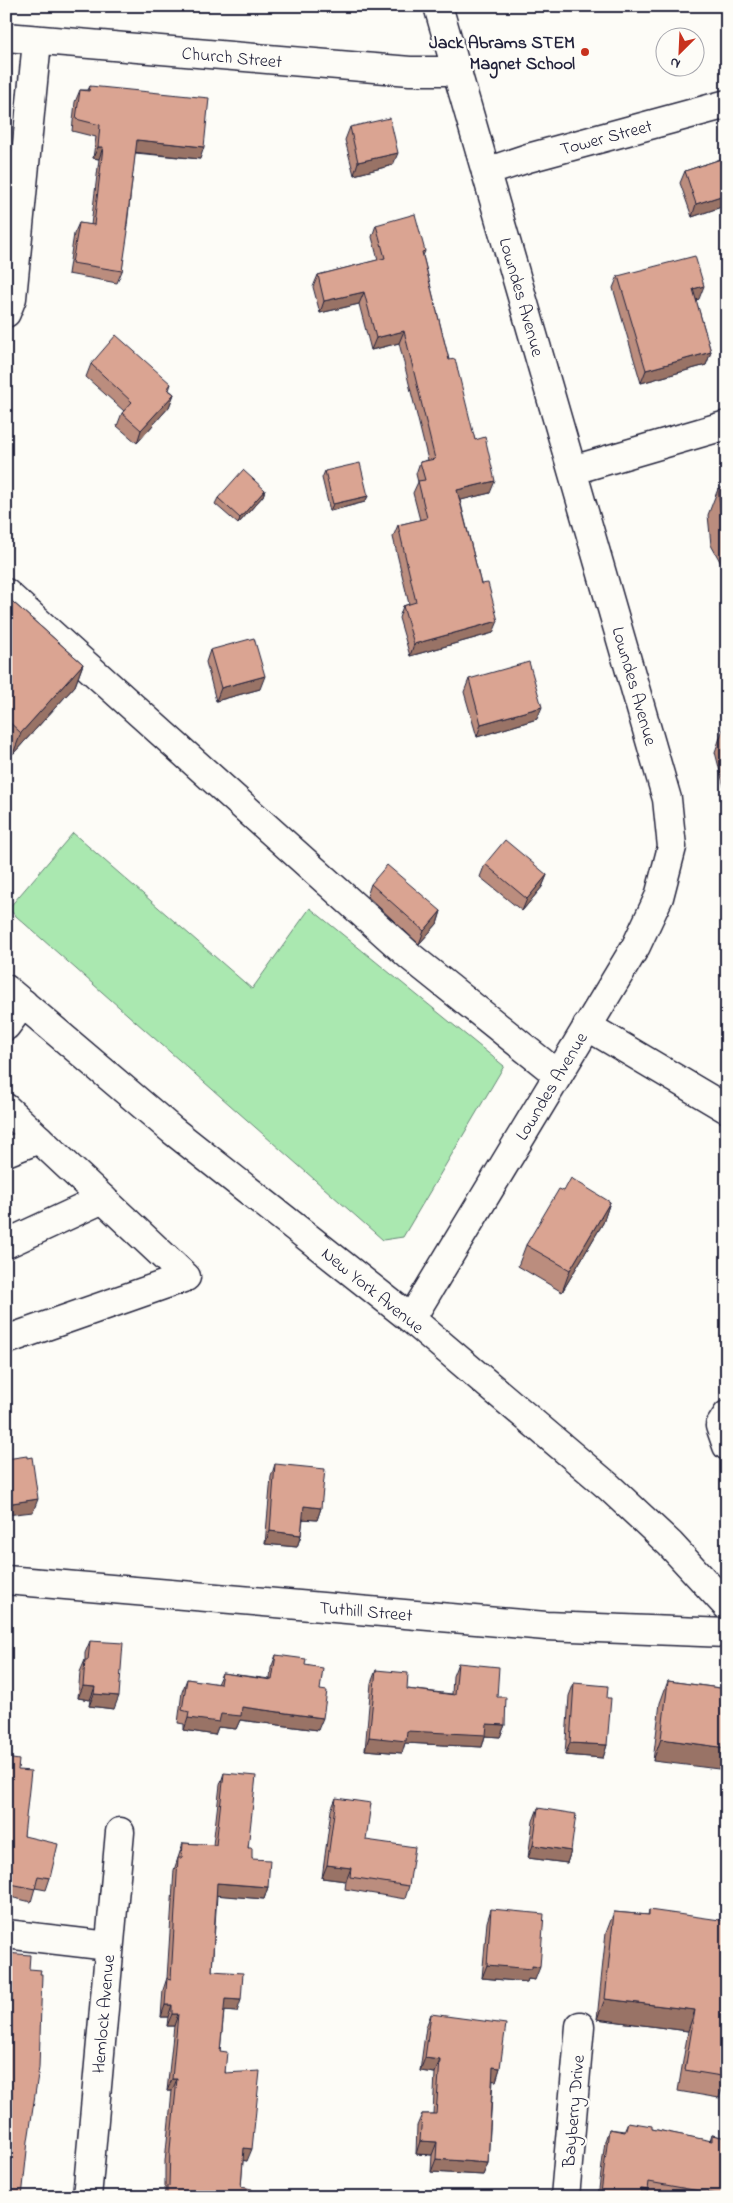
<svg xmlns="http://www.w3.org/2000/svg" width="733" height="2203" font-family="'Indie Flower',sans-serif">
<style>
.green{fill:#aae8b0;stroke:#668576}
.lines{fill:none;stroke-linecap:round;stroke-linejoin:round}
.minor-casing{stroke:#22223b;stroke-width:31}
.major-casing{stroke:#22223b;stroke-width:31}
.minor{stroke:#fdfcf7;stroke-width:28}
.major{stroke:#fdfcf7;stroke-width:28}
.wall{fill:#bb8d7e;stroke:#22223b}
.shaded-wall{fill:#997366;stroke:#22223b}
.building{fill:#daa492;stroke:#22223b}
.poi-dot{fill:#c8321e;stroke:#fdfcf7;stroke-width:2}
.labels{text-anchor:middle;stroke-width:4.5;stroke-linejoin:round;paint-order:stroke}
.poi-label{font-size:18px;font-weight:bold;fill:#22223b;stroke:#fdfcf7;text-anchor:end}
.street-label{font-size:18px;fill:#22223b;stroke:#fdfcf7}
</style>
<rect width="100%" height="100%" fill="#fdfcf7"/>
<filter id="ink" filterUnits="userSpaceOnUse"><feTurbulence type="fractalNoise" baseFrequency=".02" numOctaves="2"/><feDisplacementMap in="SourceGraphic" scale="10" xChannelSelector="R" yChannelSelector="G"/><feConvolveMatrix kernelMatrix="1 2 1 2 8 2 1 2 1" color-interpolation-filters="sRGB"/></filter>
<g filter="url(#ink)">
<!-- green -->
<polygon class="green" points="73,833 252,989 310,908 504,1066 403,1237 383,1240 8,909"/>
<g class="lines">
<defs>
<g id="minor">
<polyline points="6,37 410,71 458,71"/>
<polyline points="486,172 528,158 727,104"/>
<polyline points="6,313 12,298 37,41"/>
<polyline points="573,470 727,425"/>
<polyline points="6,593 411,957 558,1075"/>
<polyline points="6,1026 23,1003"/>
<polyline points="587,1026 727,1109"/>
<polyline points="6,1108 186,1277 6,1340"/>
<polyline points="6,1152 39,1139"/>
<polyline points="6,1244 103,1199"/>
<polyline points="411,1319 636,946 659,897 672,847 667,799 438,6"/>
<polyline points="727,1415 720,1426 727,1446"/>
<polyline points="6,1580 546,1626 727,1633"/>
<polyline points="6,1934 109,1946"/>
<polyline points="87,2197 120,1832"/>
<polyline points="565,2197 580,2026"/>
</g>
<polyline id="major" points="6,989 172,1130 411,1319 609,1487 670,1544 727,1606"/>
</defs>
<!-- minor casing -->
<use href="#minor" class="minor-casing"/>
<!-- major casing -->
<use href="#major" class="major-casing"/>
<!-- minor -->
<use href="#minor" class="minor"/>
<!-- major -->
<use href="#major" class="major"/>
</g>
<!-- wall -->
<g class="wall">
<polygon points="90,86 200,159 135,153 122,271 117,283 68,274 74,234 79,223 91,225 99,159 93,158 96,137 72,131 75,102 80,90 88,90"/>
<polygon points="350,127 393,165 354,175 345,140"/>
<polygon points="727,157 727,205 692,217 680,183 685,171"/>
<polygon points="376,225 425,251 423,256 449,360 475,440 490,493 460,500 493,633 410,656 399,618 403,606 409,604 393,537 398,525 420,520 413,493 418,482 416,474 420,462 428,460 399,343 371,350 359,304 320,313 313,287 318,275 378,260 372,237"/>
<polygon points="618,276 699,299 696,300 711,352 706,365 641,383 613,288"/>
<polygon points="91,364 171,384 169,390 174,394 169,407 137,443 117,426 122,413 124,411 86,377"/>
<polygon points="325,471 368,496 365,502 330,511 322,478"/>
<polygon points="727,486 727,574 711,545 708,515 718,489"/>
<polygon points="265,490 263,496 238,524 215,504 218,498"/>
<polygon points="6,596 83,664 75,686 13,754 6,748"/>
<polygon points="210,650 260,689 216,701 206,662"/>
<polygon points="469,679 537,719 477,737 464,692"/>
<polygon points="727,696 727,790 725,791 715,752 723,729 720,715"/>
<polygon points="485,864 547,875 542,887 522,911 480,877"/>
<polygon points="371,884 441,911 437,924 419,944 367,896"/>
<polygon points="564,1191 610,1202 603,1223 562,1292 518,1266 526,1245"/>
<polygon points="275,1464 321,1508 317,1520 303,1519 301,1535 297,1547 265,1544 271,1477"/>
<polygon points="90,1641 114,1709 89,1706 90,1700 78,1698 80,1672 85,1660 85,1653"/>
<polygon points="276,1655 305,1665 320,1690 318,1730 240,1720 236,1729 218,1727 215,1735 184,1730 184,1724 178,1723 182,1692 187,1679 217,1684 222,1673 270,1679 271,1668"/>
<polygon points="458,1663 497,1697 505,1725 500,1737 485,1736 482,1747 405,1743 402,1753 365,1750 371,1683 376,1670 407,1689 452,1694 453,1676"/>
<polygon points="668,1681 727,1689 653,1761 660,1703"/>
<polygon points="574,1683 607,1745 603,1758 565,1755 569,1696"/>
<polygon points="6,1758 18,1770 24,1836 50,1878 46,1890 35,1888 31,1902 6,1896"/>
<polygon points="224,1773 252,1859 268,1887 264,1899 217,1895 212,1971 237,2012 224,2011 220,2051 247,2161 243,2160 241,2187 252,2197 163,2197 165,2191 165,2161 172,2091 167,2091 174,2026 167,2026 168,2017 161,2017 163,1990 167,1978 174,1870 183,1843 213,1845 220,1785"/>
<polygon points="336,1798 366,1840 409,1886 405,1899 345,1889 346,1881 322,1878 331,1810"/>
<polygon points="538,1808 571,1851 567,1863 528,1858 533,1821"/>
<polygon points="491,1909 535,1980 528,1979 527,1982 482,1978 487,1922"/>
<polygon points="649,1910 727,2076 719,2098 678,2091 688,2031 597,2019 606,1933 614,1912 648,1915"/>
<polygon points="431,2014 500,2068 496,2081 493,2080 488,2163 483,2175 431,2172 432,2155 416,2154 417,2126 422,2114 433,2114 435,2073 420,2071 426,2027"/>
<polygon points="628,2122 652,2129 710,2141 712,2135 727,2138 727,2197 664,2197 647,2194 645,2197 598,2197 605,2141 609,2129 624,2131"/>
</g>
<!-- shaded-wall -->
<g class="shaded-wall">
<polygon points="137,140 204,147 200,159 132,152"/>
<polygon points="98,147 103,147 99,159 93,158"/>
<polygon points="398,153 393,165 354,175 358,162"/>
<polygon points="727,194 727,205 692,217 696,204"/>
<polygon points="704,286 699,299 689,302 693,289"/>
<polygon points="364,292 359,304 320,313 324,301"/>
<polygon points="404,331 399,343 371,350 376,338"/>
<polygon points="711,352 706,365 641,383 646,370"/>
<polygon points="174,394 169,407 137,443 141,430"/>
<polygon points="495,481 490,493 453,502 457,490"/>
<polygon points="265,490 263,496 238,524 240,518"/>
<polygon points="368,496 365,502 330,511 333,504"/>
<polygon points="498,621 493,633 410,656 414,644"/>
<polygon points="83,664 75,686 13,754 21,733"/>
<polygon points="265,676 260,689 216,701 221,688"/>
<polygon points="542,707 537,719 477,737 481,724"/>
<polygon points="547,875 542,887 522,911 527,899"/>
<polygon points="441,911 437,924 419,944 424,931"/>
<polygon points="610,1202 603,1223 562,1292 570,1270"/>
<polygon points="38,1499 33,1512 6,1515 6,1504"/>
<polygon points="304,1506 321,1508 317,1520 300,1519"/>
<polygon points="270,1531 301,1535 297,1547 265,1544"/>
<polygon points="83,1686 95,1687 90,1700 78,1698"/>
<polygon points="94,1694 119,1696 114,1709 89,1706"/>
<polygon points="242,1707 323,1718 318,1730 240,1720 236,1729 218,1727 215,1735 184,1730 188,1718"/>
<polygon points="487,1724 505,1725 500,1737 485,1736 482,1747 405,1743 402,1753 365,1750 369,1737 407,1731"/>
<polygon points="661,1739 727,1748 727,1770 653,1761"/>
<polygon points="570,1743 607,1745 603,1758 565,1755"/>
<polygon points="727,1794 727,1805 723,1805"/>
<polygon points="533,1845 571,1851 567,1863 528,1858"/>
<polygon points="327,1865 351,1868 346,1881 322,1878"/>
<polygon points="217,1883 268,1887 264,1899 213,1895"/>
<polygon points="487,1965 532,1966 540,1967 535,1980 528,1979 527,1982 482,1978"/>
<polygon points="225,1999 241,2000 237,2012 221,2011"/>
<polygon points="605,1999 695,2010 688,2031 597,2019"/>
<polygon points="165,2005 172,2005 168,2017 161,2017"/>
<polygon points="172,2014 178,2014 174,2026 167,2026"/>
<polygon points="425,2058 440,2060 435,2073 420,2071"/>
<polygon points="493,2067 500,2068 496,2081 489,2080"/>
<polygon points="172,2079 177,2079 172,2091 167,2091"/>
<polygon points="420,2141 437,2142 432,2155 416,2154"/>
<polygon points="244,2148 252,2149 247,2161 240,2160"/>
<polygon points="436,2159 488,2163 483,2175 431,2172"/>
<polygon points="641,2189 648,2190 645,2197 638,2197"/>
<polygon points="601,2193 631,2197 600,2197"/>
</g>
<!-- building -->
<g class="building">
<polygon points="90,86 209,98 204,147 137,140 126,230 128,231 122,271 72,263 79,223 94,225 103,147 98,147 100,125 76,119 80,90 89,91"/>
<polygon points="390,118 398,153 358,162 350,127"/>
<polygon points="727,157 727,194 696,204 685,171"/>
<polygon points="415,214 425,251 422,252 449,360 455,359 475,440 485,437 495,481 457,490 481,584 488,583 498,621 414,644 403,606 416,602 398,525 427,518 418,481 425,480 420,462 435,459 404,331 376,338 364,292 324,301 318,275 385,258 376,225"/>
<polygon points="695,256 704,286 693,289 711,352 646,370 618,276"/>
<polygon points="116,335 171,384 167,389 174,394 141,430 122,413 132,402 91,364"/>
<polygon points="360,463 368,496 333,504 325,471"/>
<polygon points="243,470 265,490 240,518 218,498"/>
<polygon points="727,486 727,530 721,518 718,489"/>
<polygon points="6,596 83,664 21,733 6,719"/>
<polygon points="254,638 265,676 221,688 210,650"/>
<polygon points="529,662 542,707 481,724 469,679"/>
<polygon points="727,725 727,735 724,726"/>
<polygon points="505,840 547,875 527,899 485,864"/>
<polygon points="387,865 441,911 424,931 371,884"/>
<polygon points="571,1178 610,1202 570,1270 526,1245 559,1189 564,1191"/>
<polygon points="27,1456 27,1458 32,1457 38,1499 6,1504 6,1459"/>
<polygon points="275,1464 325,1469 321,1508 304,1506 301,1535 270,1531"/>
<polygon points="90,1641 123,1643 119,1696 94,1694 95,1687 83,1686 85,1660 88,1660"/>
<polygon points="276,1655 306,1659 305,1665 323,1668 320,1690 327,1691 323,1718 242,1707 241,1716 221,1714 219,1722 188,1718 189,1712 182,1710 187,1679 220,1684 222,1673 272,1680"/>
<polygon points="458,1663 499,1667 497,1697 506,1697 505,1725 487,1724 486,1735 407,1731 406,1741 369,1737 376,1670 408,1673 407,1689 455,1695"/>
<polygon points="668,1681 727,1689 727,1748 661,1739"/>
<polygon points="574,1683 608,1686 607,1698 611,1698 607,1745 570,1743"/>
<polygon points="6,1758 19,1760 18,1770 31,1771 24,1836 58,1844 50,1878 38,1876 35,1889 6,1883"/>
<polygon points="224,1773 256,1776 248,1848 252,1848 252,1859 270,1860 268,1887 217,1883 212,1971 243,1973 241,2000 225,1999 220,2051 227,2052 225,2073 260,2071 252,2149 244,2148 241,2187 252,2189 252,2197 167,2197 167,2186 169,2186 170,2149 177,2079 172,2079 178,2014 172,2014 172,2005 165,2005 167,1978 171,1979 178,1858 182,1858 183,1843 216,1845"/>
<polygon points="336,1798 371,1803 366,1840 415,1847 409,1886 350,1877 351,1868 327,1865"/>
<polygon points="538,1808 576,1814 571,1851 533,1845"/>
<polygon points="491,1909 544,1914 540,1967 532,1966 532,1969 487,1965"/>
<polygon points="649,1910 727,1921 727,2077 685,2070 695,2010 605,1999 614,1912 649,1915"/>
<polygon points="6,1953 30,1955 29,1969 41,1970 40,1974 42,1974 39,2068 28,2141 22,2197 6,2197"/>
<polygon points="431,2014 506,2024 500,2068 493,2067 488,2163 436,2159 437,2142 420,2141 422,2114 436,2114 440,2060 425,2058"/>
<polygon points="628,2122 652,2126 652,2129 712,2141 712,2135 727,2138 727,2196 649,2182 648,2190 641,2189 640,2197 631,2197 601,2193 609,2129 625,2132"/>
</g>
</g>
<!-- markers -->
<circle class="poi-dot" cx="585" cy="52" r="5"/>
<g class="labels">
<!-- poi labels -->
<g class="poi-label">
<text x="575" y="48">Jack Abrams STEM<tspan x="575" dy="21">Magnet School</tspan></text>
</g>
<!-- street labels -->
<g class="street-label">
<text transform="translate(232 57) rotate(5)" y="6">Church Street</text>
<text transform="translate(606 137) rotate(-15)" y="6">Tower Street</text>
<text transform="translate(522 297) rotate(74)" y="6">Lowndes Avenue</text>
<text transform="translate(635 686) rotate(74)" y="6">Lowndes Avenue</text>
<text transform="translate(551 1086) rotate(-59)" y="6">Lowndes Avenue</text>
<text transform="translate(373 1290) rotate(39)" y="6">New York Avenue</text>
<text transform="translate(366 1611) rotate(5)" y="6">Tuthill Street</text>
<text transform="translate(103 2014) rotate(-85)" y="6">Hemlock Avenue</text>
<text transform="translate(573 2111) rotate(-85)" y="6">Bayberry Drive</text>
</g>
</g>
<!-- margin -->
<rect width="733" height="2203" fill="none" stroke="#fdfcf7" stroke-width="25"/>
<rect x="12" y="12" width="708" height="2178" fill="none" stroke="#22223b" stroke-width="2" filter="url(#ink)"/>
<!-- north arrow -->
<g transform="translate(680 52) rotate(204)"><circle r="24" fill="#fdfcf7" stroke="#a5a5ac"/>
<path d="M0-4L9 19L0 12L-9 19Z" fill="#c8321e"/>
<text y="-8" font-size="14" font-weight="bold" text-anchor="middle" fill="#22223b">N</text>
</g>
</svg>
